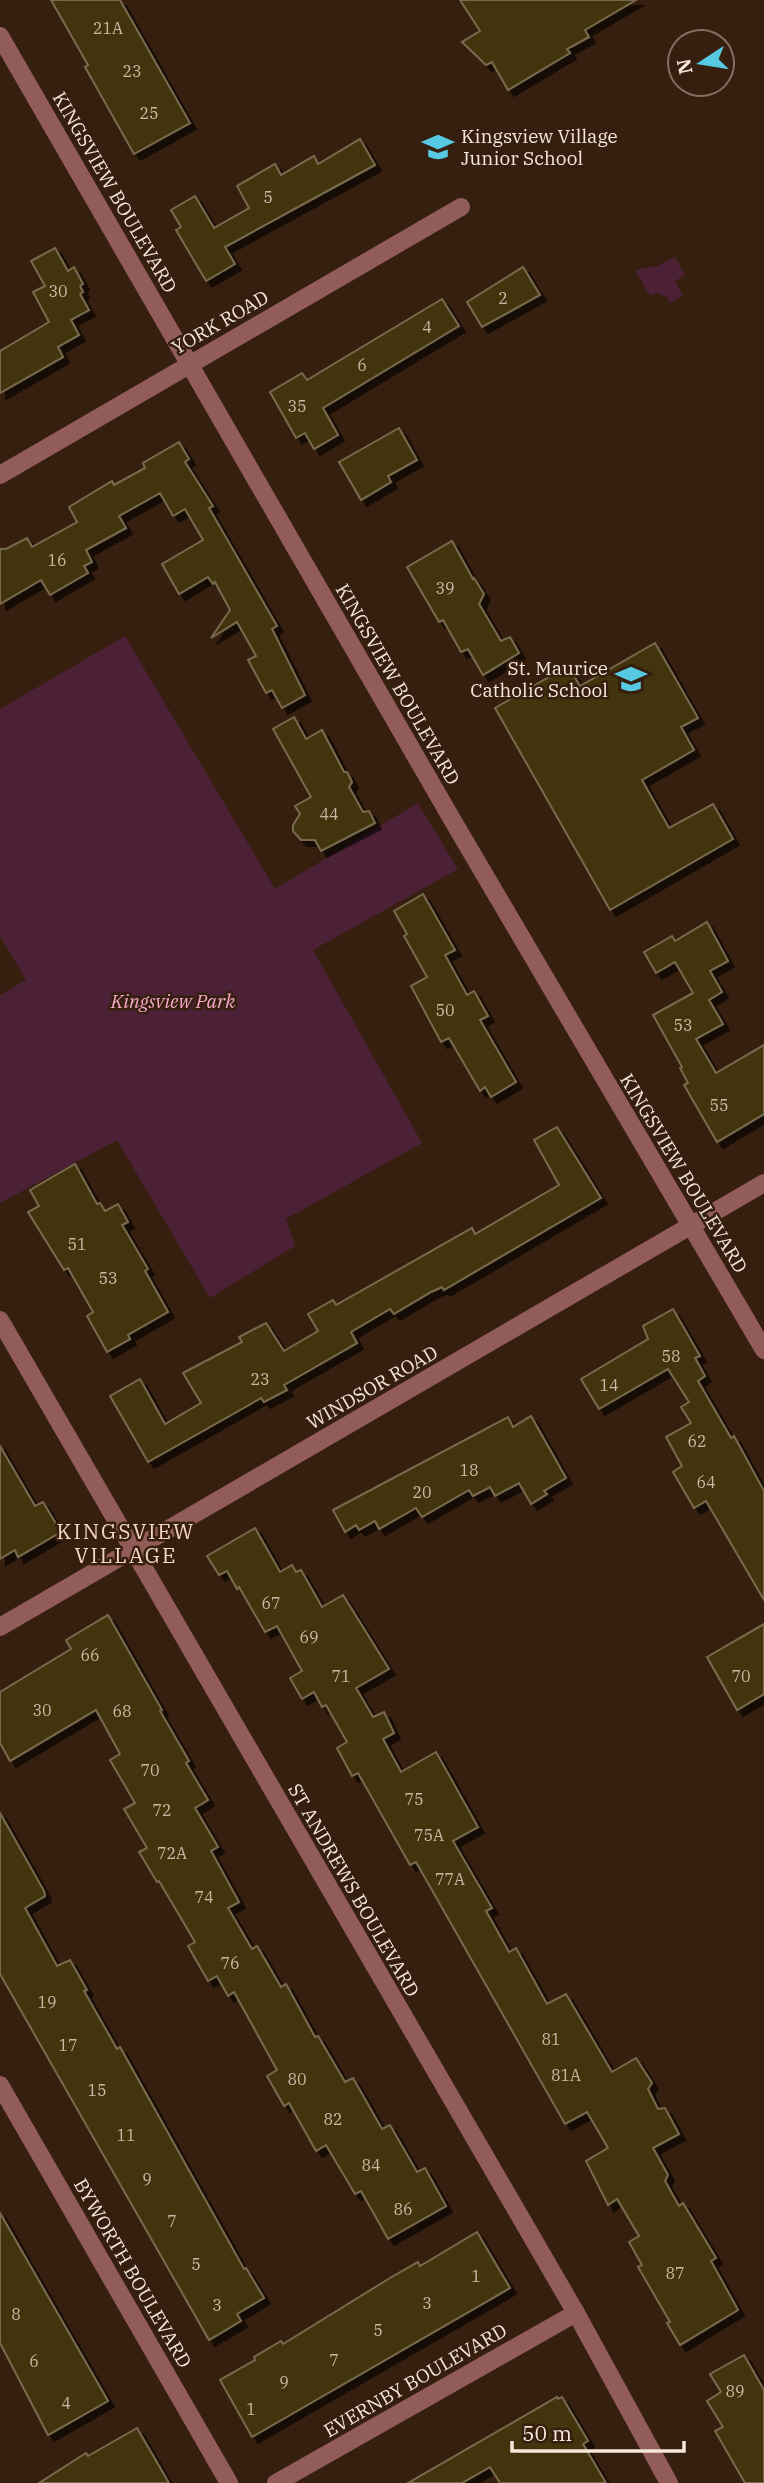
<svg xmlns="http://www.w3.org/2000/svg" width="764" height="2483" font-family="'IBM Plex Serif',serif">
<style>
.green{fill:#4c2136}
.building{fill:#43340c;stroke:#786b4f;stroke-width:2;filter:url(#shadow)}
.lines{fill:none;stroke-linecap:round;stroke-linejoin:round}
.minor{stroke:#925c59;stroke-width:18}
.labels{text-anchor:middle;stroke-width:5;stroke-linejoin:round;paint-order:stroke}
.number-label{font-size:16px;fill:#c9baa8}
.poi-label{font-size:19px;fill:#f6e6dc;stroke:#361f0e;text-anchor:start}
.street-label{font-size:19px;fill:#f6e6dc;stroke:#361f0e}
.park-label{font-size:19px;font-style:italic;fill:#f8a9cc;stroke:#361f0e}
.neighbourhood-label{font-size:21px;letter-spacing:2px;fill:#f6d6c1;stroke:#361f0e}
</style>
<defs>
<filter id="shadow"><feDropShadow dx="6" dy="6" stdDeviation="0" flood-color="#0009"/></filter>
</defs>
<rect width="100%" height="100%" fill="#361f0e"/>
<!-- green -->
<g class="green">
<polygon points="675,257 685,275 675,281 683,295 670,303 667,297 656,293 650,296 635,270 657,266"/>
<polygon points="125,636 275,889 418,803 458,869 313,950 422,1143 286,1219 295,1246 210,1298 117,1140 0,1203 0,995 26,980 0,936 0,709"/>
</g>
<!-- building -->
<g class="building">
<polygon points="51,0 120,0 190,123 134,154 85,67 88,65"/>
<polygon points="460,0 636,0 585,30 589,37 567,49 570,53 508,90 492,62 486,65 462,42 480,31"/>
<polygon points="360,139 375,165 225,247 235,264 206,281 176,230 181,227 171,210 195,196 214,228 249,208 237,186 275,164 281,175 314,156 318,164"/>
<polygon points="55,248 68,271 74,267 83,284 80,286 83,292 80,294 89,310 71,320 79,335 58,347 63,357 0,393 0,351 49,322 33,292 45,286 31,261"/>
<polygon points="523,267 540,295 482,327 467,302"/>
<polygon points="442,299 459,326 323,408 338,435 314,449 305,433 296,438 270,392 302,373 307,380"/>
<polygon points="399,428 417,460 388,476 391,482 361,500 339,462"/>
<polygon points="179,442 189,459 185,462 213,506 209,508 277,626 272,629 305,695 282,708 272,690 266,693 248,660 256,656 237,622 211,638 230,610 215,582 213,584 208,577 179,594 162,564 203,540 185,509 173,516 160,493 119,516 126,528 86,550 92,562 84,566 88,573 50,595 41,580 0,604 0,549 6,549 27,538 32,547 77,522 69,507 112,481 114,485 145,468 143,463"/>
<polygon points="452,541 473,579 474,578 484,594 479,604 501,641 510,637 519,653 483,675 468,649 461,652 443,620 439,622 407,567"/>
<polygon points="655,643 698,718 681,727 694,750 642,780 669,828 713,804 733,839 610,910 495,708 568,666 580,686"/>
<polygon points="294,717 306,739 322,730 344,772 347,772 352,782 349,787 363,812 369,811 375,823 321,851 315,840 301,840 293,831 293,825 300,814 295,806 311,797 273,729"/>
<polygon points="423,894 455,950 445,955 467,995 474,991 488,1016 480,1020 516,1082 491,1097 485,1087 480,1091 449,1038 441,1042 411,986 427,977 404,936 407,934 394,911"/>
<polygon points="707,922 728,961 710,971 722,992 709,1000 723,1024 696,1039 716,1073 764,1045 764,1114 717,1142 684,1085 688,1083 680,1068 682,1067 653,1015 693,993 675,962 656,973 644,952 672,936 675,941"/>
<polygon points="557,1127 601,1198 444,1290 442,1287 431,1292 394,1314 390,1309 351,1332 357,1343 284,1385 287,1390 264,1402 261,1398 249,1405 148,1462 110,1396 140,1379 165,1424 201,1403 183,1373 242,1342 239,1337 266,1323 284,1351 318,1331 308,1314 333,1300 336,1305 472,1228 475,1234 559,1185 534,1140"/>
<polygon points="75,1164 97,1204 100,1203 105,1211 118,1204 128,1222 122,1225 148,1269 145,1271 168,1312 128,1335 130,1339 107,1352 87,1316 93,1312 68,1268 64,1270 28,1212 39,1206 30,1190"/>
<polygon points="673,1309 700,1356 695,1358 705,1376 698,1381 731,1438 734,1436 764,1491 764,1600 706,1501 694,1508 673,1472 682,1466 666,1437 691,1423 681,1407 689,1402 668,1369 599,1409 581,1379 648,1339 643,1326"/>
<polygon points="531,1416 566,1478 544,1491 547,1494 531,1504 519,1483 495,1496 490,1487 473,1496 469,1490 422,1517 416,1508 379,1529 375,1521 359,1530 356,1525 345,1532 333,1510 508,1417 513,1427"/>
<polygon points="0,1446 35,1506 43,1502 61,1532 18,1557 15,1550 0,1559"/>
<polygon points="255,1528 280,1572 292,1565 296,1572 301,1570 322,1607 343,1595 389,1669 356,1688 373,1717 384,1712 394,1733 383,1739 401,1772 436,1752 478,1827 453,1841 492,1908 486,1911 509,1952 516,1948 547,2004 566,1994 612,2072 636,2058 652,2083 648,2089 658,2109 665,2108 679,2134 653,2148 668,2175 665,2181 679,2206 683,2203 716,2258 711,2261 738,2310 680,2345 667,2323 670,2322 638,2267 642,2265 629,2242 639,2236 617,2199 608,2205 586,2161 608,2148 587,2112 565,2124 416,1862 410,1865 358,1773 352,1776 337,1748 347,1742 326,1705 322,1707 314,1692 302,1699 290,1678 302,1671 277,1626 265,1632 239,1587 237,1589 227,1571 219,1575 207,1556"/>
<polygon points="108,1615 162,1710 160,1711 189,1761 186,1763 208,1800 195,1808 218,1847 211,1851 239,1902 228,1908 252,1949 257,1946 281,1987 286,1984 315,2037 318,2036 345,2082 353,2078 382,2129 390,2125 417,2172 425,2168 446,2206 388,2239 361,2191 355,2194 326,2145 316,2151 289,2103 284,2106 267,2076 277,2070 234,1992 228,1996 217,1976 208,1981 188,1946 195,1942 159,1881 157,1882 139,1852 147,1848 124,1809 135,1803 110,1760 120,1754 96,1710 10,1761 0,1743 0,1692 71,1649 66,1640"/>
<polygon points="764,1624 764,1694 737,1710 707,1657"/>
<polygon points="0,1813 44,1891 45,1896 25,1908 57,1966 70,1960 87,1990 84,1991 117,2049 120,2047 244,2269 246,2268 264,2298 237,2314 241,2321 209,2340 0,1974"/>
<polygon points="0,2213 108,2401 48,2435 0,2343"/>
<polygon points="477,2232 510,2288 252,2437 220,2380 255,2360 254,2357 281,2341 283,2344 390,2278 418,2262 420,2266"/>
<polygon points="744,2355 764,2390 764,2483 745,2483 715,2431 723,2427 707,2401 721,2392 710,2374"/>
<polygon points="557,2397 558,2399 562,2397 588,2441 583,2444 606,2483 500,2483 490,2467 462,2483 408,2483"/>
<polygon points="137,2428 169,2483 39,2483 86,2453 88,2456"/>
</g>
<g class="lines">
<!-- minor -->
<g class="minor">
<polyline points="0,36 453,821 764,1350"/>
<polyline points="0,475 461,207"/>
<polyline points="0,1320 576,2313 669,2483"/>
<polyline points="0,1627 764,1183"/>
<polyline points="0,2085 229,2483"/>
<polyline points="276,2483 576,2313"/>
</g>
</g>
<!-- icons -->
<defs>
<symbol id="school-bare" viewBox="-9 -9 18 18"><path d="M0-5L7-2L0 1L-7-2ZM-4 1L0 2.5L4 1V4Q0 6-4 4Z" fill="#58c9e3" stroke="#361f0e" stroke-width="2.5" paint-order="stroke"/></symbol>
</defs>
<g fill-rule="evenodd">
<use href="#school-bare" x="416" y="125" width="44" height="44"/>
<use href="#school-bare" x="609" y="657" width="44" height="44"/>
</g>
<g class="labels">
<!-- number labels -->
<g class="number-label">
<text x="108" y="34">21A</text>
<text x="132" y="77">23</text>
<text x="149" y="119">25</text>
<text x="268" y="203">5</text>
<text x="58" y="297">30</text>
<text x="503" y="304">2</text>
<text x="427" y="333">4</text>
<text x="362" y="371">6</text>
<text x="297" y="412">35</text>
<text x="57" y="566">16</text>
<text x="445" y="594">39</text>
<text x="329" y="820">44</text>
<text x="445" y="1016">50</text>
<text x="683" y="1031">53</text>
<text x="719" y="1111">55</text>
<text x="77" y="1250">51</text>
<text x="108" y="1284">53</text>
<text x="671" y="1362">58</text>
<text x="260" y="1385">23</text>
<text x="609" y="1391">14</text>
<text x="697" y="1447">62</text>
<text x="469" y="1476">18</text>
<text x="706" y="1488">64</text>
<text x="422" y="1498">20</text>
<text x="271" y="1609">67</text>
<text x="309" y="1643">69</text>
<text x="90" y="1661">66</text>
<text x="341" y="1682">71</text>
<text x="741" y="1682">70</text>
<text x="42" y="1716">30</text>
<text x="122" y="1717">68</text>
<text x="150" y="1776">70</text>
<text x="414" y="1805">75</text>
<text x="162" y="1816">72</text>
<text x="429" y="1841">75A</text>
<text x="172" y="1859">72A</text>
<text x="450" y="1885">77A</text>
<text x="204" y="1903">74</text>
<text x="230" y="1969">76</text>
<text x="47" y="2008">19</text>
<text x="551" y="2045">81</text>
<text x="68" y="2051">17</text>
<text x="566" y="2081">81A</text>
<text x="297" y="2085">80</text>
<text x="97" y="2096">15</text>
<text x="333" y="2125">82</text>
<text x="126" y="2141">11</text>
<text x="371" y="2171">84</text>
<text x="147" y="2185">9</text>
<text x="403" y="2215">86</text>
<text x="172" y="2227">7</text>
<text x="196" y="2270">5</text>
<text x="675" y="2279">87</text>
<text x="476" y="2282">1</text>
<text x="427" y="2309">3</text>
<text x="217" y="2311">3</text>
<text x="16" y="2320">8</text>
<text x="378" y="2336">5</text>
<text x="334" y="2366">7</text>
<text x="34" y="2367">6</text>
<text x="284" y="2388">9</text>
<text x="735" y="2397">89</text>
<text x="66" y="2409">4</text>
<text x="251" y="2415">1</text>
</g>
<!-- poi labels -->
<g class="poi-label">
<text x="461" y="143">Kingsview Village<tspan x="461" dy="22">Junior School</tspan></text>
<text x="608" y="675" text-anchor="end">St. Maurice<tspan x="608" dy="22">Catholic School</tspan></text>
</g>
<!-- street labels -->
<g class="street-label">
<text transform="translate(115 192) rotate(60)" y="7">KINGSVIEW BOULEVARD</text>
<text transform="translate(220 322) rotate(-30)" y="7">YORK ROAD</text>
<text transform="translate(398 684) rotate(60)" y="7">KINGSVIEW BOULEVARD</text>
<text transform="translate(684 1173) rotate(59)" y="7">KINGSVIEW BOULEVARD</text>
<text transform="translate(372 1387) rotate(-30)" y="7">WINDSOR ROAD</text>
<text transform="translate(354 1890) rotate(60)" y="7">ST ANDREWS BOULEVARD</text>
<text transform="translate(133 2273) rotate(60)" y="7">BYWORTH BOULEVARD</text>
<text transform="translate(415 2380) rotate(-30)" y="7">EVERNBY BOULEVARD</text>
</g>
<!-- park labels -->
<g class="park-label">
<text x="173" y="1008">Kingsview Park</text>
</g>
<!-- neighbourhood labels -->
<g class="neighbourhood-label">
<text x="126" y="1539">KINGSVIEW<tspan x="126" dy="24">VILLAGE</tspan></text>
</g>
</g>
<!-- north arrow -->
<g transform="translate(701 63) rotate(258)"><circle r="33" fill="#361f0e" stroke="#836f60" stroke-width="2"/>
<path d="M0-5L12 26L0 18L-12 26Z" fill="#58c9e3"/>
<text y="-10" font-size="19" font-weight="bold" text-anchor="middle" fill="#f6e6dc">N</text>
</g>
<!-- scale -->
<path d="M512 2441v10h172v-10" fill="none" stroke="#f6e6dc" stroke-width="3.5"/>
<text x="522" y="2441" font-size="21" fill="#f6e6dc" stroke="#361f0e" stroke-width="5" paint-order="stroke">50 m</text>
</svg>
